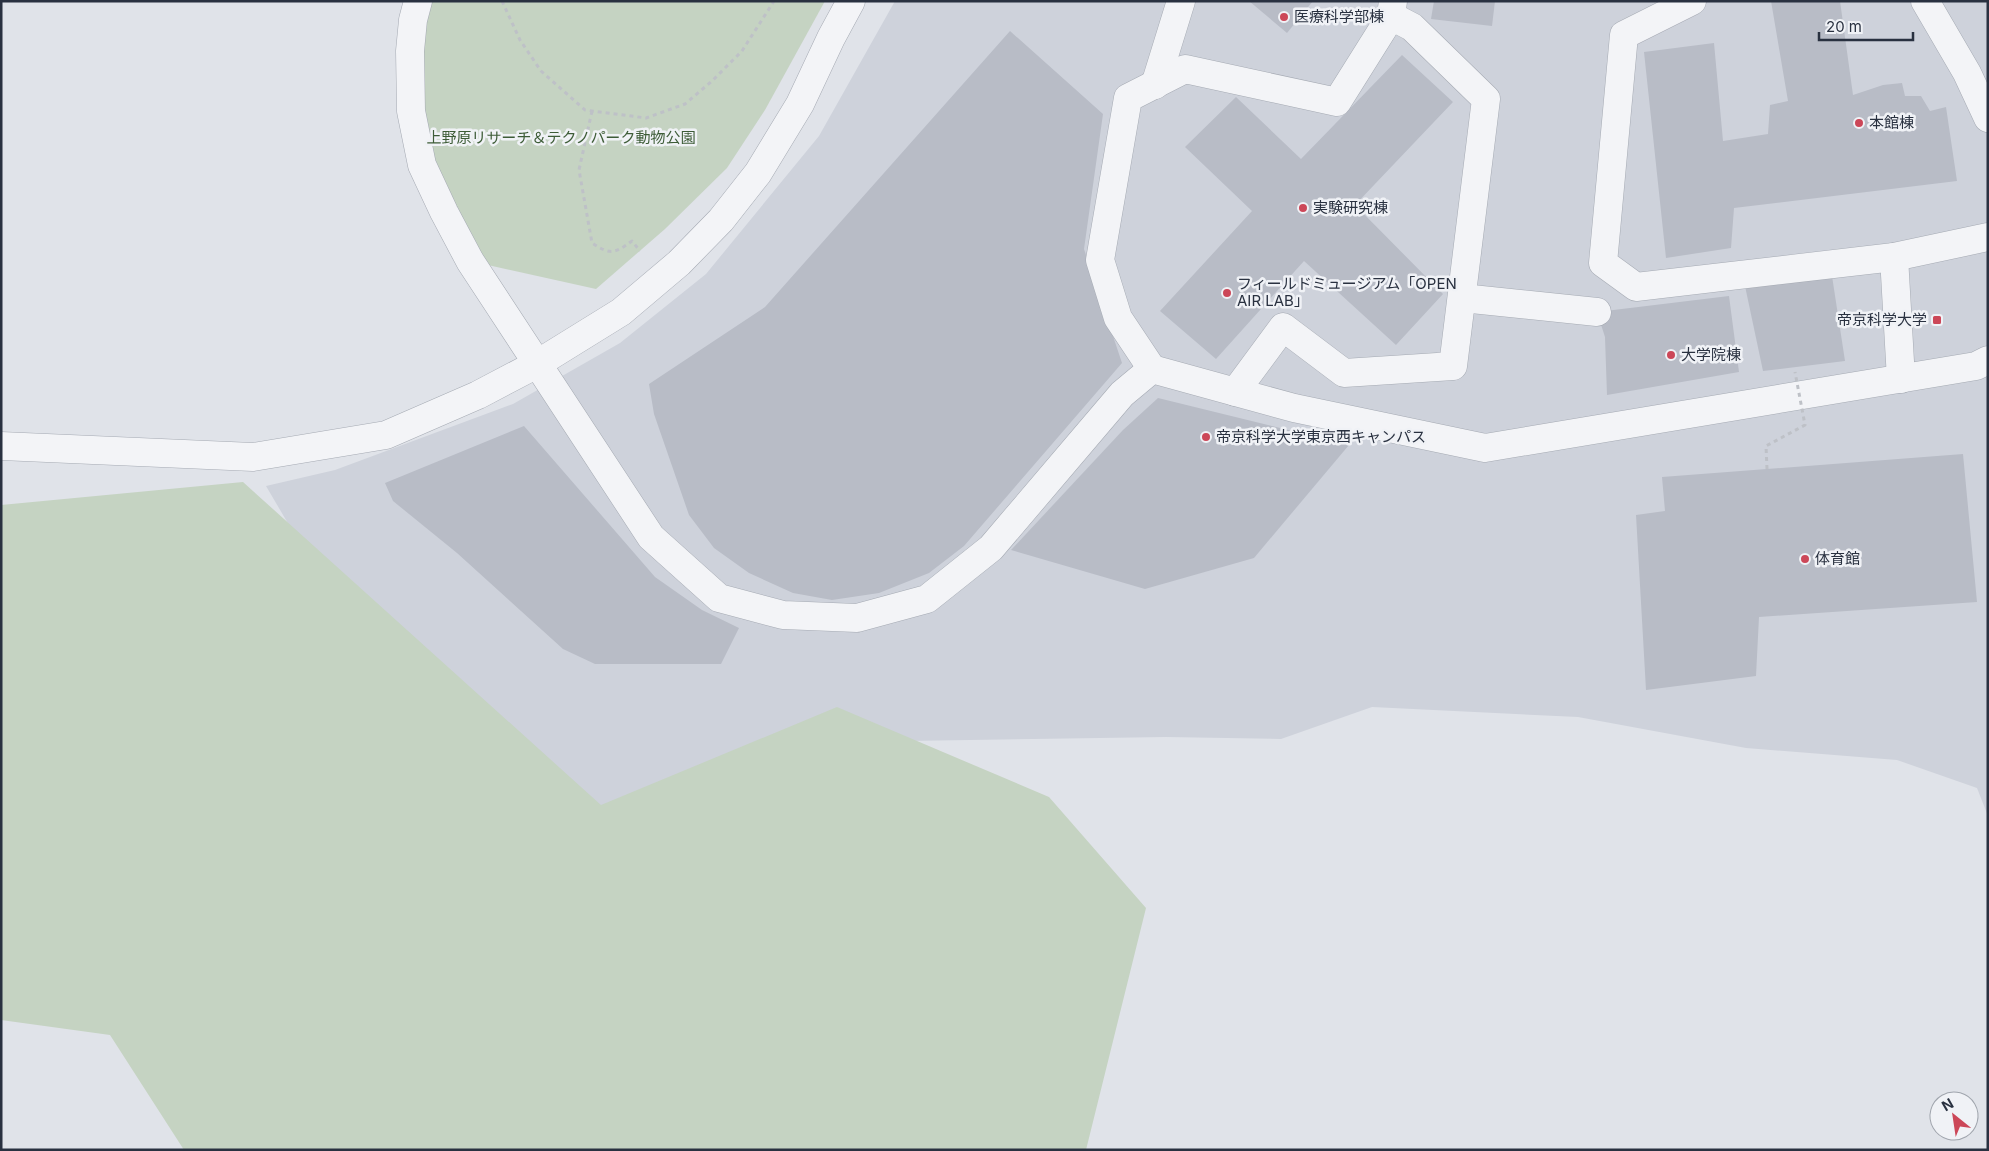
<svg xmlns="http://www.w3.org/2000/svg" width="1989" height="1151" font-family="Inter,'Noto Sans JP',sans-serif">
<style>
.built{fill:#ced2db}
.green{fill:#c5d3c2}
.building{fill:#b8bcc6}
.lines{fill:none;stroke-linecap:round;stroke-linejoin:round}
.minor-casing{stroke:#a5aab3;stroke-width:29}
.path{stroke:#bec1c7;stroke-width:3;stroke-dasharray:4 4;stroke-linecap:butt}
.minor{stroke:#f3f4f7;stroke-width:28}
.path-bridge{stroke:#bec1c7;stroke-width:3;stroke-dasharray:4 4;stroke-linecap:butt}
.poi-dot{fill:#cc4758;stroke:#f0f2f6;stroke-width:2}
.labels{text-anchor:middle;stroke-width:5;stroke-linejoin:round;paint-order:stroke}
.poi-label{font-size:15px;fill:#293140;stroke:#f0f2f6;text-anchor:start}
.park-label{font-size:15px;fill:#3d5c37;stroke:#f0f2f6}
</style>
<rect width="100%" height="100%" fill="#e0e3e9"/>
<!-- built -->
<polygon class="built" points="895,1 1988,1 1988,816 1977,788 1897,760 1746,748 1578,717 1372,707 1281,739 1166,737 840,742 662,845 396,707 266,486 335,470 513,404 620,343 706,274 819,136"/>
<!-- green -->
<g class="green">
<polygon points="418,1 825,1 765,110 727,168 665,229 596,289 470,261 422,165"/>
<polygon points="243,482 601,805 837,707 1049,797 1146,908 1086,1150 184,1150 110,1035 1,1020 1,505"/>
</g>
<!-- building -->
<g class="building">
<polygon points="1249,1 1313,1 1287,33"/>
<polygon points="1434,1 1495,1 1492,26 1431,19"/>
<polygon points="1771,1 1840,1 1853,95 1883,85 1902,83 1905,96 1921,96 1930,111 1946,107 1957,181 1734,208 1731,248 1666,258 1644,52 1714,43 1723,141 1768,134 1770,105 1788,101"/>
<polygon points="1010,31 1103,114 1084,249 1122,363 964,546 929,573 879,593 832,600 793,593 749,573 714,548 689,515 654,414 649,384 765,307"/>
<polygon points="1402,55 1453,102 1355,205 1443,294 1396,345 1304,261 1216,359 1160,311 1252,211 1185,147 1236,97 1301,159"/>
<polygon points="1832,276 1845,361 1763,371 1745,286"/>
<polygon points="1729,296 1739,372 1607,395 1605,337 1597,312"/>
<polygon points="1158,398 1349,445 1254,558 1145,589 1011,550 1123,430"/>
<polygon points="524,426 655,577 702,610 739,628 721,664 595,664 563,649 457,553 393,501 385,483"/>
<polygon points="1963,454 1977,602 1759,617 1756,676 1646,690 1636,515 1665,511 1662,477"/>
</g>
<g class="lines">
<defs>
<g id="minor">
<polyline points="418,1 413,20 410,51 411,111 422,165 444,212 470,261 651,537 719,598 783,615 857,618 927,599 991,548 1122,394 1152,369 1294,408 1485,448 1976,366 1988,360"/>
<polyline points="1692,1 1624,35 1603,263 1636,287 1894,257 1988,237"/>
<polyline points="1925,1 1967,73 1988,118"/>
<polyline points="1155,85 1181,1"/>
<polyline points="1894,257 1901,379"/>
<polyline points="1462,298 1597,312"/>
<polyline points="1152,369 1118,318 1100,260 1128,98 1185,69 1337,102 1391,16 1393,1"/>
<polyline points="1235,392 1283,327 1344,373 1453,366 1486,99 1412,27 1391,16"/>
<polyline points="1,446 253,457 386,435 478,395 537,364 621,312 679,263 721,220 758,173 800,104 831,38 851,1"/>
</g>
</defs>
<!-- minor casing -->
<use href="#minor" class="minor-casing"/>
<!-- path -->
<g class="path">
<polyline points="502,1 520,40 541,71 585,110 646,118 685,104 712,81 742,51 774,1"/>
<path d="M 592,111 L 579,170 L 592,243 C 610,255 614,254 632,241 L 640,251"/>
</g>
<!-- minor -->
<use href="#minor" class="minor"/>
<!-- path-bridge -->
<polyline class="path-bridge" points="1767,469 1766,446 1805,425 1795,372"/>
</g>
<!-- markers -->
<g class="poi-dot">
<circle cx="1284" cy="17" r="5"/>
<circle cx="1859" cy="123" r="5"/>
<circle cx="1303" cy="208" r="5"/>
<circle cx="1227" cy="293" r="5"/>
<rect x="1932" y="315" width="10" height="10" rx="2.5"/>
<circle cx="1671" cy="355" r="5"/>
<circle cx="1206" cy="437" r="5"/>
<circle cx="1805" cy="559" r="5"/>
</g>
<g class="labels">
<!-- poi labels -->
<g class="poi-label">
<text x="1294" y="22">医療科学部棟</text>
<text x="1869" y="128">本館棟</text>
<text x="1313" y="213">実験研究棟</text>
<text x="1237" y="289">フィールドミュージアム「OPEN<tspan x="1237" dy="17">AIR LAB」</tspan></text>
<text x="1927" y="325" text-anchor="end">帝京科学大学</text>
<text x="1681" y="360">大学院棟</text>
<text x="1216" y="442">帝京科学大学東京西キャンパス</text>
<text x="1815" y="564">体育館</text>
</g>
<!-- park labels -->
<g class="park-label">
<text x="561" y="143">上野原リサーチ＆テクノパーク動物公園</text>
</g>
</g>
<!-- border -->
<rect width="1989" height="1151" fill="none" stroke="#293140" stroke-width="5"/>
<!-- north arrow -->
<g transform="translate(1954 1116) rotate(330)"><circle r="24" fill="#f0f2f6" stroke="#a0a5ad"/>
<path d="M0-4L9 19L0 12L-9 19Z" fill="#cc4758"/>
<text y="-8" font-size="14" font-weight="bold" text-anchor="middle" fill="#293140">N</text>
</g>
<!-- scale -->
<path d="M1819 32v8h94v-8" fill="none" stroke="#293140" stroke-width="2.5"/>
<text x="1826" y="32" font-size="15" fill="#293140" stroke="#f0f2f6" stroke-width="4" paint-order="stroke">20 m</text>
</svg>
